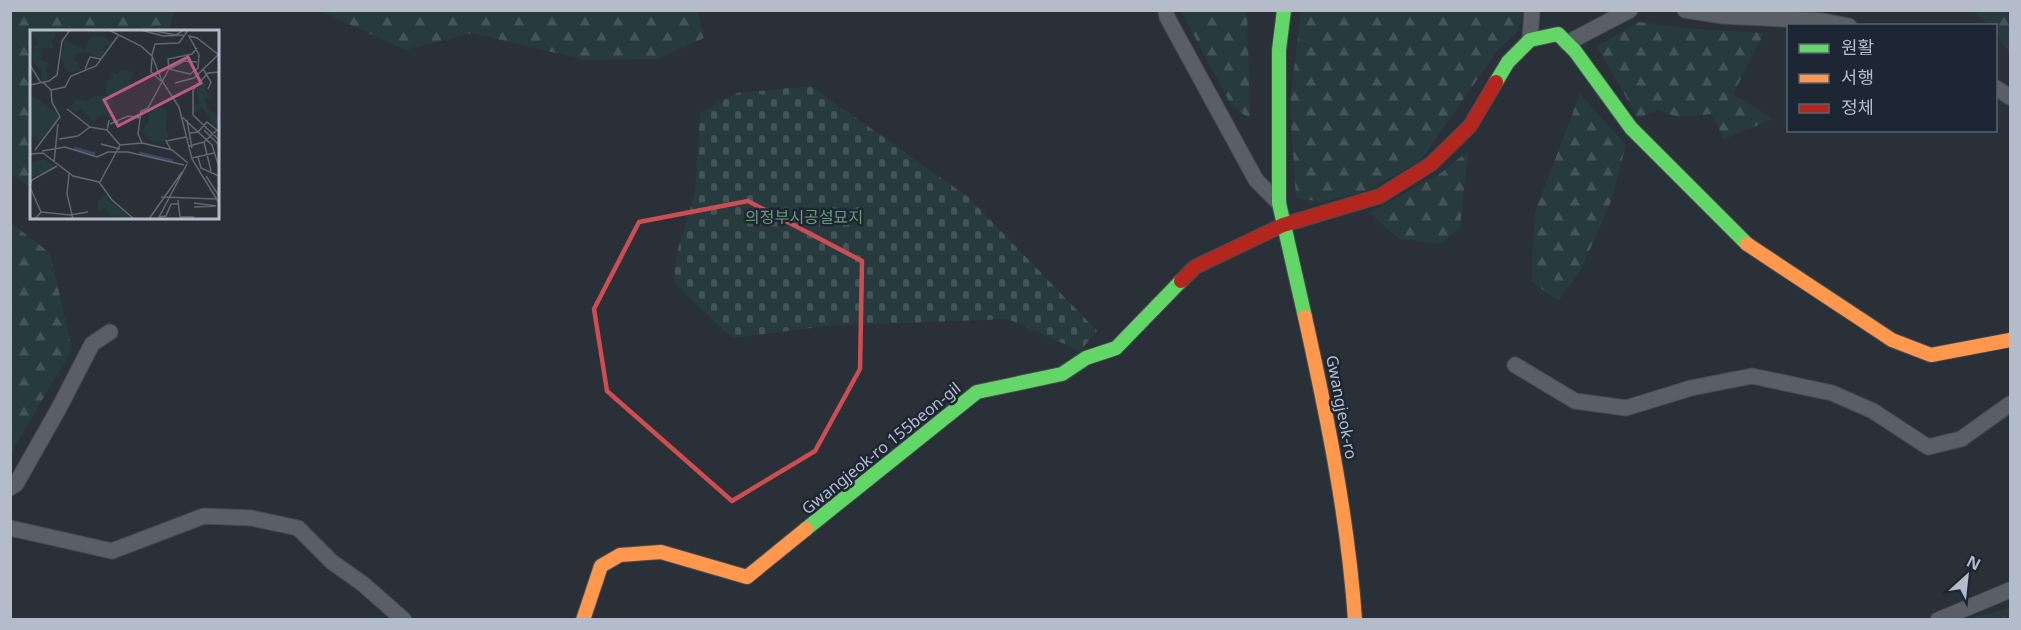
<svg xmlns="http://www.w3.org/2000/svg" width="2021" height="630" font-family="'Noto Sans','Noto Sans KR',sans-serif">
<style>
.forest{fill:url(#forest-firs)}
.cemetery{fill:url(#cemetery-stones)}
.lines{fill:none;stroke-linecap:round;stroke-linejoin:round}
.street-casing{stroke:#484c53;stroke-width:17}
.fast-casing{stroke:#484c53;stroke-width:16}
.slow-casing{stroke:#484c53;stroke-width:16}
.jam-casing{stroke:#484c53;stroke-width:16}
.street{stroke:#5a5e66;stroke-width:15}
.fast{stroke:#63d668;stroke-width:14}
.slow{stroke:#ff974d;stroke-width:14}
.jam{stroke:#b3261e;stroke-width:14}
.marked{fill:none;stroke:#ce4d50;stroke-width:4.5;stroke-linejoin:round}
.labels{text-anchor:middle;stroke-width:5;stroke-linejoin:round;paint-order:stroke}
.park-label{font-size:16px;fill:#6b9a76;stroke:#1d2633}
.street-label{font-size:16px;fill:#b4bcc9;stroke:#1d2633}
.inset-river{fill:none;stroke:#384963;stroke-width:3}
.inset-road{fill:none;stroke:#616872;stroke-width:1.5}
.view{fill:#bc5a87;fill-opacity:0.15;stroke:#bc5a87;stroke-width:3}
.inset-edge{fill:none;stroke:#b4bcc9;stroke-width:3}
</style>
<defs>
<pattern id="forest-firs" width="22" height="20" patternUnits="userSpaceOnUse" patternTransform="scale(1.5)"><rect width="22" height="20" fill="#273a3e"/><path d="M5 1l3.5 6h-7zM16 11l3.5 6h-7z" fill="#445559"/></pattern>
<pattern id="cemetery-stones" width="16" height="16" patternUnits="userSpaceOnUse" patternTransform="scale(1.5)"><rect width="16" height="16" fill="#273a3e"/><path d="M2 7V4a2 2 0 0 1 4 0v3zM10 15v-3a2 2 0 0 1 4 0v3z" fill="#445559"/></pattern>
</defs>
<rect width="100%" height="100%" fill="#2a3038"/>
<!-- forest -->
<g class="forest">
<polygon points="10,11 174,11 169,31 32,32 31,188 11,174"/>
<polygon points="321,11 698,11 704,38 658,59 585,60 472,33 405,50"/>
<polygon points="1181,11 1247,11 1250,119 1231,105"/>
<polygon points="1301,11 1522,11 1520,29 1498,50 1420,161 1366,191 1323,202 1296,198 1290,105"/>
<polygon points="1974,11 2010,11 2010,53 1996,35 1996,26 1988,25"/>
<polygon points="1639,22 1695,29 1764,33 1733,94 1773,119 1724,139 1712,114 1677,117 1658,110 1638,118 1597,46"/>
<polygon points="1580,94 1626,145 1611,201 1581,270 1558,301 1531,281 1535,212"/>
<polygon points="1468,151 1460,227 1441,244 1399,239 1370,213 1441,173"/>
<polygon points="11,223 50,253 72,349 11,453"/>
<polygon points="2010,608 2010,619 1967,619"/>
</g>
<!-- cemetery -->
<polygon class="cemetery" points="811,86 968,197 1097,331 1080,351 1008,319 826,326 732,338 673,282 678,249 695,193 700,113 737,93"/>
<g class="lines">
<defs>
<g id="street">
<polyline points="1166,10 1167,17 1256,180 1279,203"/>
<polyline points="1685,10 1723,16 1823,21 1849,26"/>
<polyline points="1530,40 1532,10"/>
<polyline points="1567,43 1630,10"/>
<polyline points="1996,88 2010,97"/>
<polyline points="1515,365 1575,401 1626,408 1691,388 1752,376 1832,393 1873,411 1928,447 1961,439 2010,404"/>
<polyline points="10,488 16,484 59,408 92,344 110,332"/>
<polyline points="10,528 112,551 204,516 251,518 298,528 332,562 363,584 404,620"/>
<polyline points="1938,620 2010,590"/>
</g>
<g id="fast">
<polyline points="1284,10 1279,50 1279,203 1305,317"/>
<polyline points="1496,82 1508,62 1530,40 1558,34 1575,51 1631,128 1747,244"/>
<polyline points="806,529 977,392 1062,374 1086,358 1116,348 1181,281"/>
</g>
<g id="slow">
<polyline points="1747,244 1892,340 1931,355 2010,340"/>
<path d="M 1305,317 C 1327,416 1348,518 1355,620"/>
<polyline points="583,620 601,566 620,555 661,552 747,577 806,529"/>
</g>
<polyline id="jam" points="1181,281 1195,267 1283,225 1380,196 1431,164 1470,126 1496,82"/>
</defs>
<!-- street casing -->
<use href="#street" class="street-casing"/>
<!-- fast casing -->
<use href="#fast" class="fast-casing"/>
<!-- slow casing -->
<use href="#slow" class="slow-casing"/>
<!-- jam casing -->
<use href="#jam" class="jam-casing"/>
<!-- street -->
<use href="#street" class="street"/>
<!-- fast -->
<use href="#fast" class="fast"/>
<!-- slow -->
<use href="#slow" class="slow"/>
<!-- jam -->
<use href="#jam" class="jam"/>
</g>
<!-- marked area -->
<path class="marked" d="M 748,201 L 862,261 L 860,369 L 815,451 L 732,501 L 607,391 L 594,309 L 639,222 Z"/>
<g class="labels">
<!-- park labels -->
<g class="park-label">
<text x="804" y="223">의정부시공설묘지</text>
</g>
<!-- street labels -->
<g class="street-label">
<text transform="translate(1342 407) rotate(79)" y="6">Gwangjeok-ro</text>
<text transform="translate(881 448) rotate(-39)" y="6">Gwangjeok-ro 155beon-gil</text>
</g>
</g>
<!-- overview -->
<g transform="translate(30 30)">
<rect width="189" height="189" fill="#2a3038"/>
<path d="M 0,0 L 24,0 L 26,6 L 22,11 L 24,19 L 12,18 L 11,29 L 20,35 L 16,37 L 18,50 L 12,52 L 11,39 L 4,33 L 2,23 L 8,13 ZM 72,6 L 84,13 L 74,16 L 77,24 L 71,28 L 62,23 L 46,24 L 44,29 L 52,40 L 38,42 L 31,29 L 35,10 L 54,20 L 60,7 ZM 92,39 L 104,43 L 99,51 L 104,57 L 81,65 L 84,74 L 78,78 L 85,83 L 82,92 L 76,85 L 70,85 L 64,93 L 51,78 L 47,82 L 39,79 L 47,69 L 58,71 L 64,66 L 75,66 L 77,51 L 83,48 L 81,41 L 87,44 ZM 177,49 L 175,60 L 182,67 L 175,69 L 177,79 L 189,86 L 187,97 L 171,77 L 164,83 L 163,73 L 169,75 L 166,56 ZM 4,67 L 29,85 L 26,95 L 9,111 L 6,105 L 0,107 L 0,71 ZM 130,78 L 137,80 L 136,102 L 139,104 L 135,111 L 123,112 L 112,102 L 119,91 L 118,80 ZM 14,129 L 26,137 L 1,148 L 0,133 ZM 74,165 L 84,175 L 103,189 L 80,189 L 86,184 L 81,186 L 74,178 L 68,182 L 68,172 Z" fill="#273a3e"/>
<path class="inset-river" d="M 44,118 L 65,124M 109,123 L 143,131"/>
<path class="inset-road" d="M 79,0 L 111,16 L 122,26 L 132,51 L 149,77 L 162,129 L 189,173M 111,0 L 133,6 L 155,5M 119,0 L 146,5 L 154,0M 122,25 L 125,14 L 149,13 L 158,0M 122,28 L 121,42 L 131,51M 0,35 L 11,53M 55,39 L 60,27 L 71,29M 139,39 L 138,29 L 162,24 L 167,18M 140,39 L 154,31 L 167,32M 173,39 L 181,52 L 178,59M 145,53 L 164,48 L 188,25M 0,55 L 19,51 L 27,45 L 32,11 L 40,0M 21,60 L 35,57 L 41,46 L 66,36 L 88,6M 37,79 L 60,97 L 77,100M 163,85 L 163,60 L 178,43 L 189,42M 163,85 L 189,110M 152,87 L 182,115 L 189,137M 79,90 L 77,100 L 90,115 L 112,113 L 142,120 L 158,133M 157,90 L 162,118M 80,94 L 98,86 L 110,88M 174,100 L 189,115M 29,109 L 48,106 L 60,97M 174,112 L 181,141M 112,113 L 108,104 L 111,81 L 118,78 L 139,39 L 160,44 L 168,38 L 169,25 L 159,6 L 167,8 L 189,25M 71,114 L 90,119M 159,116 L 174,112 L 187,100 L 177,92 L 168,102 L 160,103M 5,120 L 30,87 L 22,72 L 21,60 L 13,52M 141,120 L 136,111 L 156,107M 12,121 L 35,117 L 67,127 L 78,122 L 98,122 L 154,135M 0,124 L 13,123 L 43,146 L 69,152 L 82,170 L 104,189M 168,127 L 171,138 L 189,146M 162,128 L 184,123M 24,132 L 28,94M 39,144 L 37,164 L 43,189M 176,146 L 189,166M 70,152 L 90,115M 0,156 L 2,150 L 27,136M 0,157 L 11,182 L 5,189M 131,167 L 187,169M 148,170 L 150,187 L 164,187M 164,173 L 186,176 L 164,177M 11,182 L 40,185 L 58,182M 129,187 L 136,186 L 141,174 L 148,174M 119,189 L 152,142M 128,189 L 157,134"/>
<path class="view" d="M 158,27 L 171,53 L 88,96 L 74,70 Z"/>
<rect width="189" height="189" class="inset-edge"/>
</g>
<!-- border -->
<rect width="2021" height="630" fill="none" stroke="#b4bcc9" stroke-width="24"/>
<!-- legend -->
<rect x="1787" y="24" width="210" height="108" fill="#1d2633" stroke="#59626f" stroke-width="1.5"/>
<rect x="1799" y="44" width="30" height="9" fill="#63d668" stroke="#59626f" stroke-width="1.5"/>
<text x="1841" y="54" font-size="18" fill="#b4bcc9">원활</text>
<rect x="1799" y="74" width="30" height="9" fill="#ff974d" stroke="#59626f" stroke-width="1.5"/>
<text x="1841" y="84" font-size="18" fill="#b4bcc9">서행</text>
<rect x="1799" y="104" width="30" height="9" fill="#b3261e" stroke="#59626f" stroke-width="1.5"/>
<text x="1841" y="114" font-size="18" fill="#b4bcc9">정체</text>
<!-- north arrow -->
<g transform="translate(1967 576) rotate(27)" stroke="#1d2633" stroke-width="4.5" paint-order="stroke">
<path d="M0-4.5L10 22L0 15L-10 22Z" fill="#b4bcc9"/>
<text y="-9" font-size="16" font-weight="bold" text-anchor="middle" fill="#b4bcc9">N</text>
</g>
</svg>
